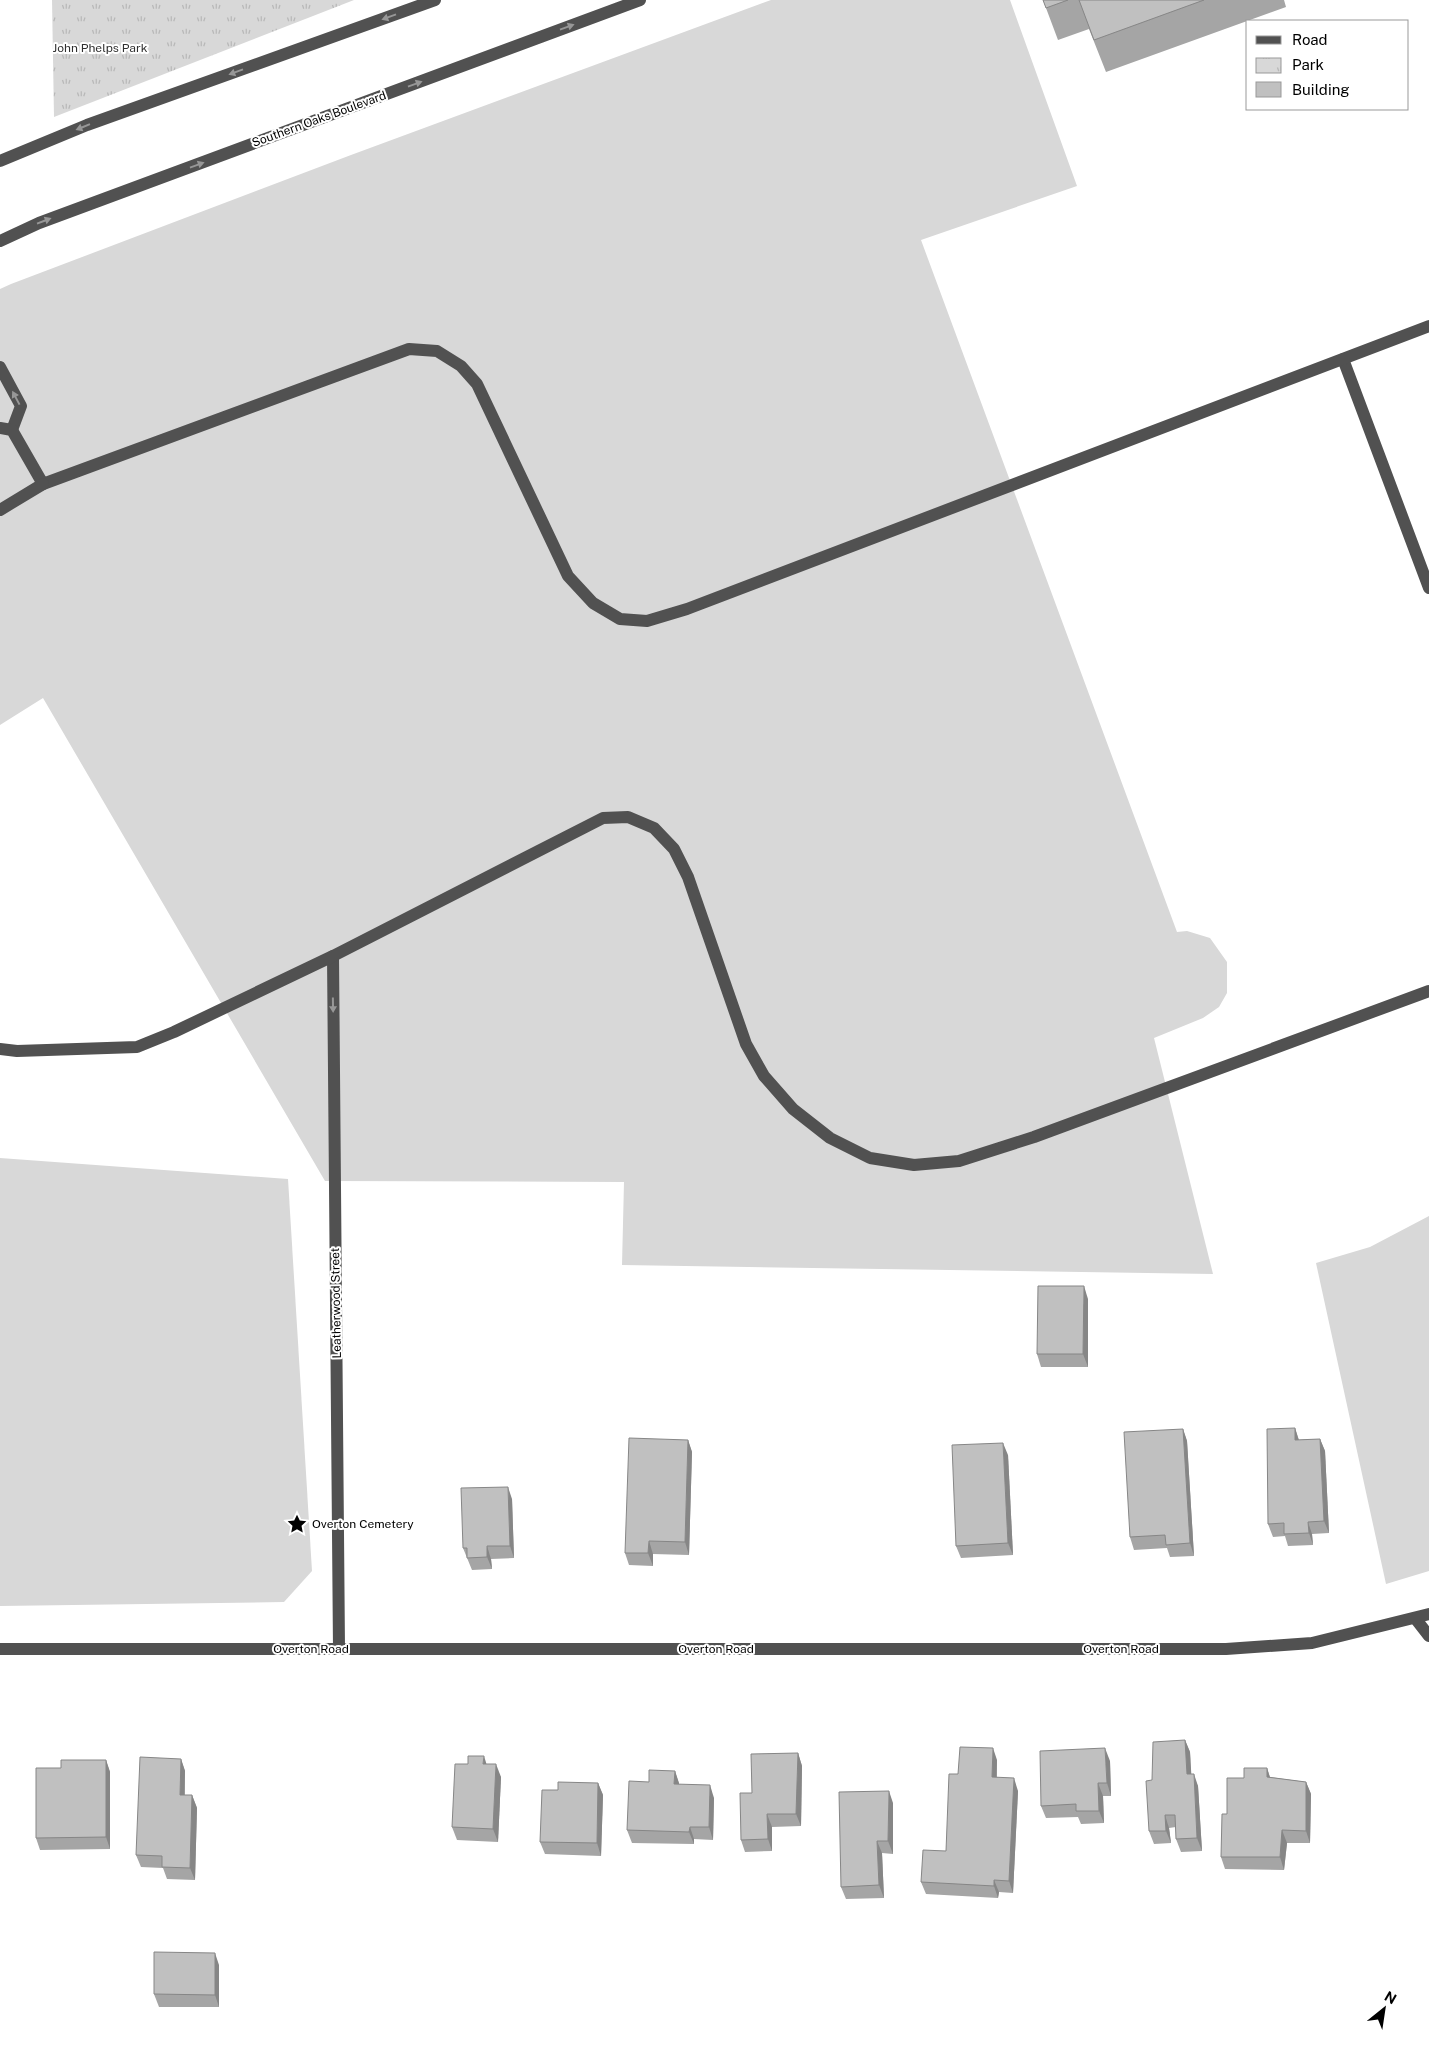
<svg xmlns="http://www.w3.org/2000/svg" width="1429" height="2054" font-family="'Public Sans',sans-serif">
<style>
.green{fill:#d8d8d8}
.park{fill:url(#park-tufts)}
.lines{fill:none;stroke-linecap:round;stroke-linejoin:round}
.minor{stroke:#515151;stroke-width:12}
.wall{fill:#a5a5a5}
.shaded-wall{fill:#868686}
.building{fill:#c0c0c0;stroke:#868686}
.oneway{fill:#979797}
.labels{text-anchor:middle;stroke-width:4;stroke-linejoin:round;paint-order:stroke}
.park-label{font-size:12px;fill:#2f2f2f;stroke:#fff}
.street-label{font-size:12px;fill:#000;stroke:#fff}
.poi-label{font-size:12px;fill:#000;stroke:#fff;text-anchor:start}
</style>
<defs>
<pattern id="park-tufts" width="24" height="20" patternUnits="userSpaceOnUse" patternTransform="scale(1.25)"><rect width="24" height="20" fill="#d8d8d8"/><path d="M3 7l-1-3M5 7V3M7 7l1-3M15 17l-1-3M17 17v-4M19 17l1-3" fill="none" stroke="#b8b8b8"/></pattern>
</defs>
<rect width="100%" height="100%" fill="#fff"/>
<!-- green -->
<g class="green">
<polygon points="771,0 1010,0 1077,186 921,240 1177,932 1187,931 1210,938 1227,962 1227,993 1219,1007 1203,1018 1154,1038 1213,1274 622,1265 624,1182 325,1181 43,698 0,725 0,289 11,284 351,155"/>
<polygon points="0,1158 288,1179 312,1571 284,1602 0,1606"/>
<polygon points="1429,1216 1429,1571 1386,1584 1316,1263 1370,1247"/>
</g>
<!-- park -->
<polygon class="park" points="52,0 354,0 54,117"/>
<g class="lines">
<!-- minor -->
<g class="minor">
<polyline points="0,161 87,125 435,0"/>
<polyline points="0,241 39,223 640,0"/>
<polyline points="1343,359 1429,588"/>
<polyline points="0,367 21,406 12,430"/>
<polyline points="0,428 12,430 43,484 409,349 437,351 461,366 477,384 568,576 593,603 620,619 647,621 687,609 1429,326"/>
<polyline points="0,510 43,484"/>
<polyline points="333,956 339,1649"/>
<polyline points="0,1049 17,1051 137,1047 174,1032 333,956 603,818 628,817 654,828 674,849 688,877 746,1044 764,1076 793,1109 830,1138 870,1158 914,1165 959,1161 1034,1137 1429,991"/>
<polyline points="1415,1618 1429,1636"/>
<polyline points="0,1649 1226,1649 1312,1643 1429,1614"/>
</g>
</g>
<!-- wall -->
<g class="wall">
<polygon points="1043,0 1284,0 1286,7 1106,72 1089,29 1058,40"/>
<polygon points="1088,1299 1088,1367 1041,1367 1037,1354"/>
<polygon points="1295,1428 1299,1440 1320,1439 1325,1451 1329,1533 1312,1534 1313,1545 1288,1546 1285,1536 1273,1537 1268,1524"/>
<polygon points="1183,1429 1187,1441 1194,1556 1170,1557 1167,1548 1134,1550 1130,1537"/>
<polygon points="688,1440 692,1452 689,1555 653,1554 653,1566 629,1565 625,1553"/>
<polygon points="1008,1455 1013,1555 961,1558 956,1546"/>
<polygon points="512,1499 514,1558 491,1559 492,1569 472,1570 463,1548"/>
<polygon points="1185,1740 1190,1752 1191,1774 1198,1786 1202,1851 1181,1852 1176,1839 1176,1827 1169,1828 1171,1843 1154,1844 1149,1831 1152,1780"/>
<polygon points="798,1753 802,1766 801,1826 772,1827 772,1851 745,1852 741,1840 752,1793"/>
<polygon points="181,1759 185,1771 185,1795 192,1795 197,1808 195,1880 167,1879 163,1868 141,1867 136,1855"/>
<polygon points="106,1760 110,1772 110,1849 40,1850 36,1838 61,1768"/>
<polygon points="997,1760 997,1777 1018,1791 1013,1893 999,1892 998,1898 926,1894 921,1882 946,1851 958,1774"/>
<polygon points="1110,1761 1111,1796 1103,1796 1104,1823 1081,1824 1078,1817 1046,1818 1041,1806"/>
<polygon points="468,1764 486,1764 501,1777 498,1842 457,1840 452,1827"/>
<polygon points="1267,1768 1270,1777 1306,1782 1311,1794 1310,1843 1287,1843 1284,1870 1225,1869 1221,1857 1227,1814 1244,1778"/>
<polygon points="675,1771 679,1784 714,1798 713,1840 694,1839 694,1844 632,1843 627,1830 649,1782"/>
<polygon points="598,1783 603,1795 601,1856 545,1854 540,1842"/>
<polygon points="893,1803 893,1854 882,1853 884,1898 846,1899 841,1887"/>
<polygon points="219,1965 219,2007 159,2007 154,1994"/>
</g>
<!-- shaded-wall -->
<g class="shaded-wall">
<polygon points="1084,1286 1088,1299 1088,1367 1083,1354"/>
<polygon points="1295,1428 1299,1441 1295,1440"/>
<polygon points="1183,1429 1187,1441 1194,1556 1190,1543"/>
<polygon points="1320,1439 1325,1451 1329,1533 1324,1521"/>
<polygon points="688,1440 692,1452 689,1555 685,1542"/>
<polygon points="1003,1443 1008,1455 1013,1555 1008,1543"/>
<polygon points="508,1487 512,1499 514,1558 510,1546"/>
<polygon points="1308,1522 1312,1534 1313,1545 1309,1533"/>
<polygon points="649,1541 653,1554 653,1566 648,1553"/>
<polygon points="487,1546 491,1559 492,1569 487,1557"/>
<polygon points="1185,1740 1190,1752 1192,1786 1187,1774"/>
<polygon points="993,1748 997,1760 996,1789 992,1777"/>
<polygon points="1105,1748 1110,1761 1111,1796 1107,1783"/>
<polygon points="798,1753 802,1766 801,1826 796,1814"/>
<polygon points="484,1756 488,1769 483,1764"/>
<polygon points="181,1759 185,1771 184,1807 180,1795"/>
<polygon points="106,1760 110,1772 110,1849 106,1837"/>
<polygon points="496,1764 501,1777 498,1842 493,1829"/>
<polygon points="1267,1768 1271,1781 1267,1777"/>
<polygon points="675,1771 679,1783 679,1797 674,1784"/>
<polygon points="1194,1774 1198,1786 1202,1851 1197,1838"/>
<polygon points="1014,1778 1018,1791 1013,1893 1009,1881"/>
<polygon points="1306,1782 1311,1794 1310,1843 1306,1831"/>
<polygon points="598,1783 603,1795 601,1856 597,1843"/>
<polygon points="1098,1783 1103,1796 1104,1823 1099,1811"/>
<polygon points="710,1785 714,1798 713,1840 709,1827"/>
<polygon points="889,1791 893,1803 893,1854 888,1841"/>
<polygon points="192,1795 197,1808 195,1880 190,1868"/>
<polygon points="767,1814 772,1827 772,1851 768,1839"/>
<polygon points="1165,1815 1169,1828 1171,1843 1166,1831"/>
<polygon points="690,1827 694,1839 694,1844 689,1832"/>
<polygon points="1282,1830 1287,1843 1284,1870 1280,1857"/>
<polygon points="877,1841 882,1853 884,1898 879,1885"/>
<polygon points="994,1880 999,1892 998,1898 994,1886"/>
<polygon points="215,1953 219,1965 219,2007 215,1995"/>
</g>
<!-- building -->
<g class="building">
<polygon points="1043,0 1068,0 1046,8"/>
<polygon points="1079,0 1204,0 1094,40"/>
<polygon points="1038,1286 1084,1286 1083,1354 1037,1354"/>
<polygon points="1295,1428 1295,1440 1320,1439 1324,1521 1308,1522 1309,1533 1284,1534 1284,1523 1268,1524 1267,1429"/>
<polygon points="1183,1429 1190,1543 1166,1545 1165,1535 1130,1537 1124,1432"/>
<polygon points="629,1438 688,1440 685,1542 649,1541 648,1553 625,1553"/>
<polygon points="1003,1443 1008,1543 956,1546 952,1445"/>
<polygon points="508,1487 510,1546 487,1546 487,1557 467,1558 467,1548 463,1548 461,1488"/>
<polygon points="1185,1740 1187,1774 1194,1774 1197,1838 1176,1839 1175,1815 1165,1815 1166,1831 1149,1831 1146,1781 1152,1780 1153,1742"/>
<polygon points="960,1747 993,1748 992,1777 1014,1778 1009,1881 994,1880 994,1886 921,1882 923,1850 946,1851 949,1774 958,1774"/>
<polygon points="1105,1748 1107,1783 1098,1783 1099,1811 1076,1811 1076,1804 1041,1806 1040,1751"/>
<polygon points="798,1753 796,1814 767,1814 768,1839 741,1840 740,1793 752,1793 751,1754"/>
<polygon points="468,1756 484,1756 483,1764 496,1764 493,1829 452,1827 455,1764 468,1764"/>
<polygon points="140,1757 181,1759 180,1795 192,1795 190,1868 162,1867 162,1856 136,1855"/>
<polygon points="61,1760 106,1760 106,1837 36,1838 36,1768 61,1768"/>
<polygon points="1244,1768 1267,1768 1267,1777 1306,1782 1306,1831 1282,1830 1280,1857 1221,1857 1222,1814 1227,1814 1227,1778 1244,1778"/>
<polygon points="649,1770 675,1771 674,1784 710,1785 709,1827 690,1827 689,1832 627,1830 629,1781 649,1782"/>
<polygon points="558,1782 598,1783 597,1843 540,1842 542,1790 558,1790"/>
<polygon points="889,1791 888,1841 877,1841 879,1885 841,1887 839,1792"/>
<polygon points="154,1952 215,1953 215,1995 154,1994"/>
</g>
<!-- one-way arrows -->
<defs><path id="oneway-solid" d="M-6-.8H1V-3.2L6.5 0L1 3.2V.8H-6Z" transform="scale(1.25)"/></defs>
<g class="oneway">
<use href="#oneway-solid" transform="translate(389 17) rotate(160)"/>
<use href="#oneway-solid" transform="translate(567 27) rotate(-20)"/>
<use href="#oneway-solid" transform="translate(236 72) rotate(160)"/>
<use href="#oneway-solid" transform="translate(415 84) rotate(-20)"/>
<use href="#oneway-solid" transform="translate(83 127) rotate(158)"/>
<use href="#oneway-solid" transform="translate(197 165) rotate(-20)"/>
<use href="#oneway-solid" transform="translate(44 221) rotate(-21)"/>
<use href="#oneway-solid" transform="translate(16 398) rotate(-118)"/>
<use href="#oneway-solid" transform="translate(333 1005) rotate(89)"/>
</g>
<!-- icons -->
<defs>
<symbol id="sight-bare" viewBox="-9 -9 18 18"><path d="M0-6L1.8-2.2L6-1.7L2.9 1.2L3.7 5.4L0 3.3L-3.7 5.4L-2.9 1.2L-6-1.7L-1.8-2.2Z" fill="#000" stroke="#fff" stroke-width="2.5" paint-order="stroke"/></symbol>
</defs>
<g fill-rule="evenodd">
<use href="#sight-bare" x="283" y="1510" width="28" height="28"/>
</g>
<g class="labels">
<!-- park labels -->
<g class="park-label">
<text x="100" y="52">John Phelps Park</text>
</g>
<!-- street labels -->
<g class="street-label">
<text transform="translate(319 119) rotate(-20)" y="4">Southern Oaks Boulevard</text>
<text transform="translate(336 1303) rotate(-91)" y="4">Leatherwood Street</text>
<text x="311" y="1653">Overton Road</text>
<text x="716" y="1653">Overton Road</text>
<text x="1121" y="1653">Overton Road</text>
</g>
<!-- poi labels -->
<g class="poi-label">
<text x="312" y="1528">Overton Cemetery</text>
</g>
</g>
<!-- legend -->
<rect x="1246" y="20" width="162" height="90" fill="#ffffff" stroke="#999999"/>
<rect x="1256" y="36" width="25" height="8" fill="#515151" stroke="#999999"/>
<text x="1292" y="45" font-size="15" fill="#000000">Road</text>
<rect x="1256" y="58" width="25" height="15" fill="url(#park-tufts)" stroke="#999999"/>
<text x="1292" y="70" font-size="15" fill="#000000">Park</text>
<rect x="1256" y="82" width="25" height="15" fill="#c0c0c0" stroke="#999999"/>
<text x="1292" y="95" font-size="15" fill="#000000">Building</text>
<!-- north arrow -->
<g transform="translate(1384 2009) rotate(30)" stroke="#ffffff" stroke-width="4" paint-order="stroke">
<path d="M0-4L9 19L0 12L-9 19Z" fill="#000000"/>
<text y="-8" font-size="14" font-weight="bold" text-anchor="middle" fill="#000000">N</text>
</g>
</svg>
